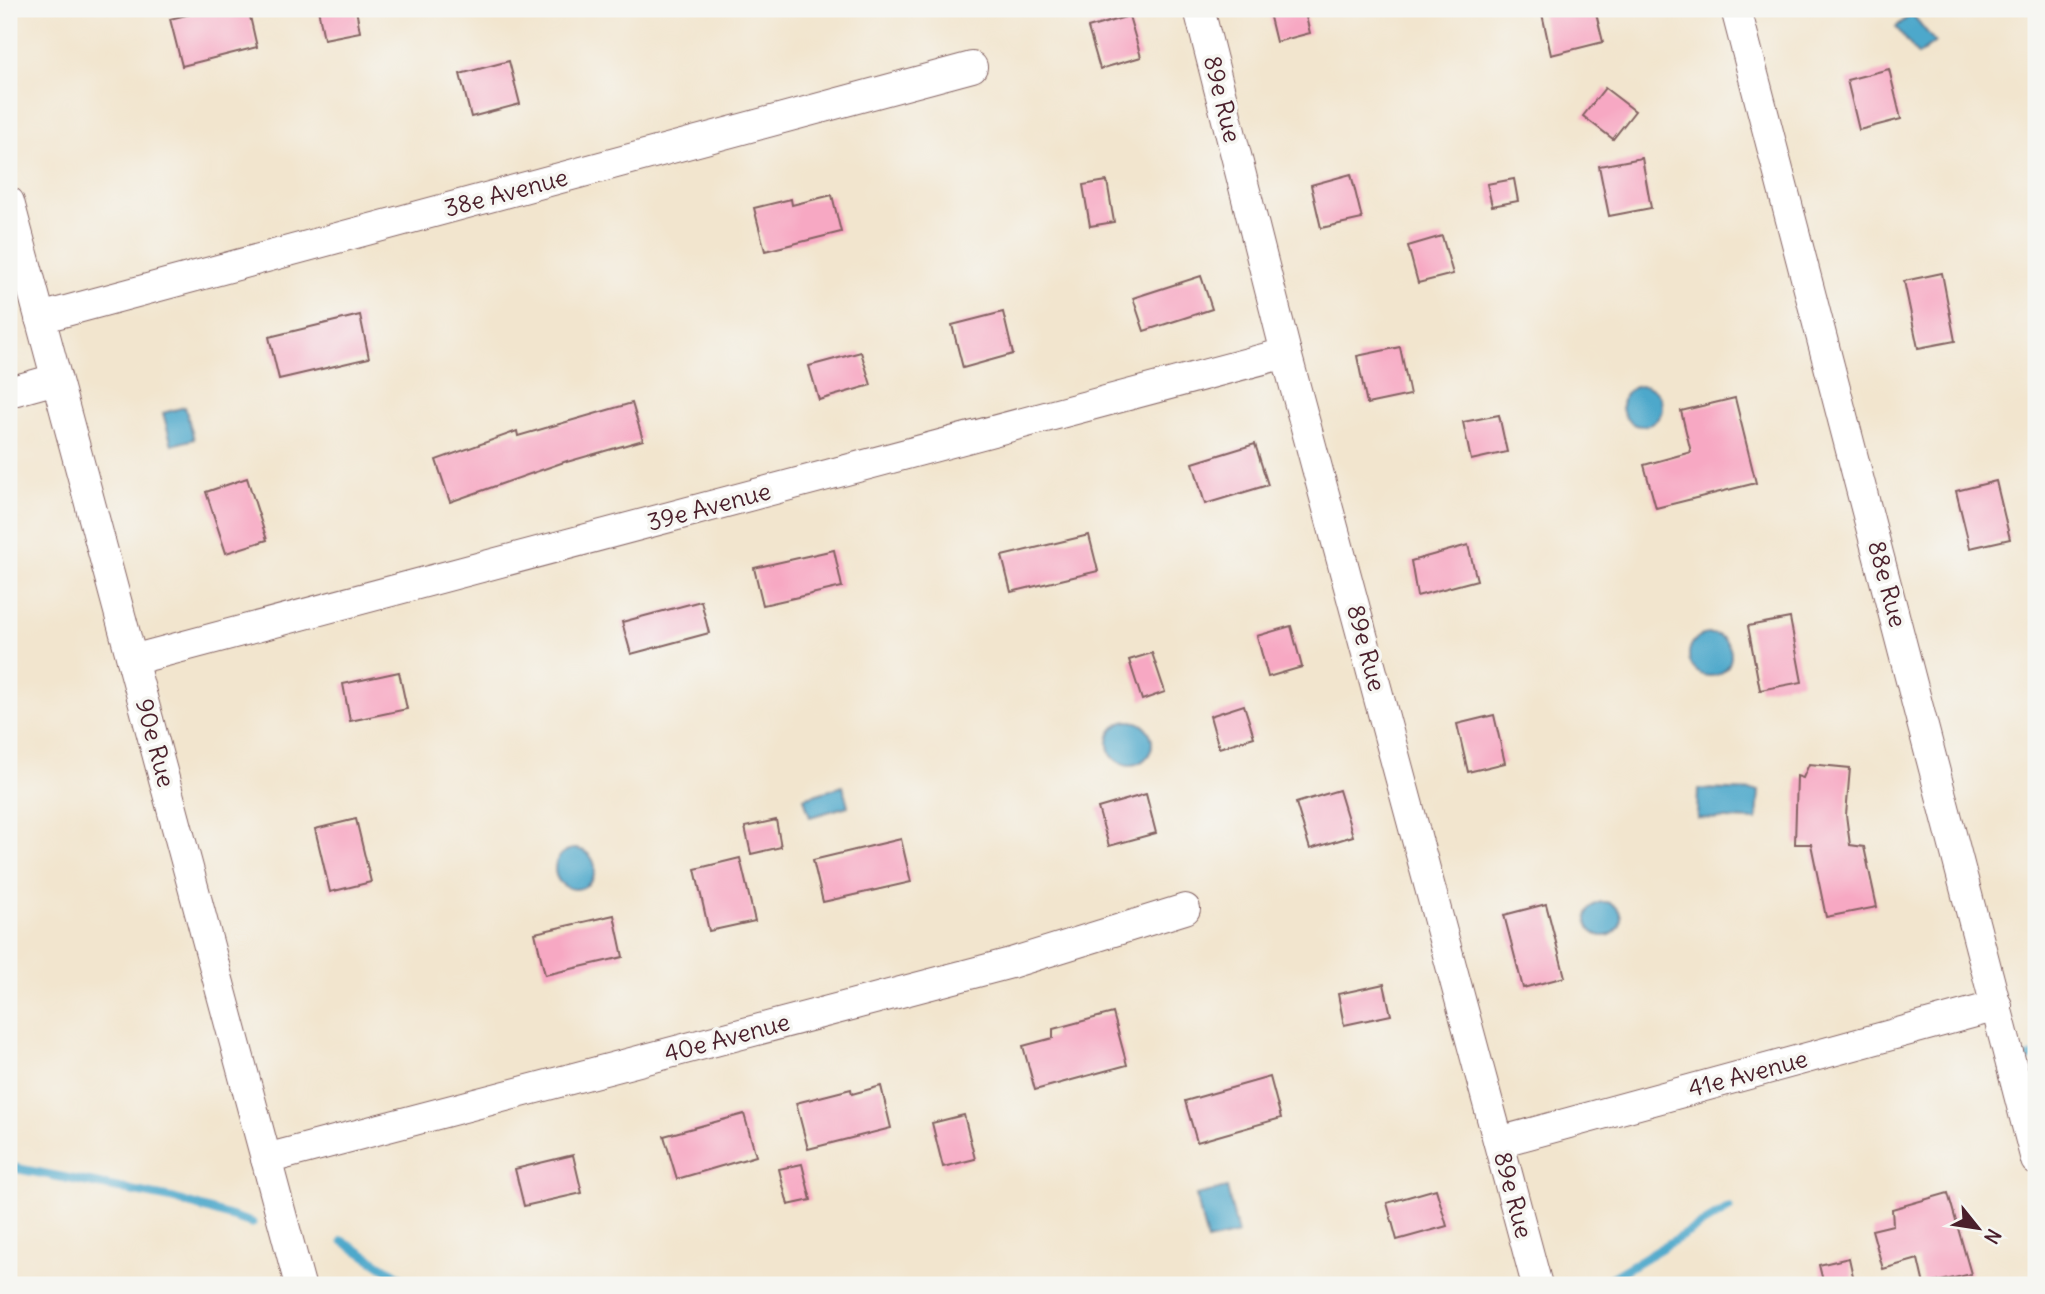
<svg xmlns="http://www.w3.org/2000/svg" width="2045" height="1294" font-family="Delius,sans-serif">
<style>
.water{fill:#4da8cb;stroke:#4c647b;stroke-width:2}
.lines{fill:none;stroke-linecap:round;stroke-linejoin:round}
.stream{stroke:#4da8cb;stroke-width:9}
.building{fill:#f7a8c3}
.minor-casing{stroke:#856464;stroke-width:32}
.minor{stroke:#fff;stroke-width:30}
.labels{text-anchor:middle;stroke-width:7;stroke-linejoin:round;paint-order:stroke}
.street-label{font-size:24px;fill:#4a1f2b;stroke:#f6f6f2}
</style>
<rect width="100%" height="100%" fill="#f6f6f2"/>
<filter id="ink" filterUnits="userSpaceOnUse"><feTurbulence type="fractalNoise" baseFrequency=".0143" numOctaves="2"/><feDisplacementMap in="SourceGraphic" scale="14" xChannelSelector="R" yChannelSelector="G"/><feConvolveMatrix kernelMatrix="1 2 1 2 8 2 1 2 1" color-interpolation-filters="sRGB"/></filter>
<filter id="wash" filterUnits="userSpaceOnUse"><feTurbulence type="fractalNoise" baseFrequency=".00686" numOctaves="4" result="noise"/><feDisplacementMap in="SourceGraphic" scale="28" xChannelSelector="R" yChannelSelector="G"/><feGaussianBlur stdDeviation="1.57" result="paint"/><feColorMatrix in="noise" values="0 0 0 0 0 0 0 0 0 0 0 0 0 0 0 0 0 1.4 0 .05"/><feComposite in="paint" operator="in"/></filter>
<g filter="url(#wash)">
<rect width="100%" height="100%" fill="#f2e5ce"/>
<!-- water -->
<g class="water">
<polygon points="1912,14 1935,42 1918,55 1896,27"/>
<circle cx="1642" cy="406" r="20"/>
<polygon points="185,407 194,439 172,445 163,413"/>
<circle cx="1710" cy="655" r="21"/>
<circle cx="1130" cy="743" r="22"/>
<polygon points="843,786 848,806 810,817 804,798"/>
<polygon points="1698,789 1759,791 1757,820 1697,818"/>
<circle cx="575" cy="869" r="20"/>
<circle cx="1604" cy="919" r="17"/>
<polygon points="1227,1188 1238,1234 1207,1241 1196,1195"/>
</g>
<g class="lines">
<!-- stream -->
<g class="stream">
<polyline points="2025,1059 2036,1056"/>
<polyline points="9,1167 174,1199 252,1223"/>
<polyline points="343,1241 402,1279 424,1285"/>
<polyline points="1599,1285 1729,1208"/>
</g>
</g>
<g id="blocks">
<!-- building -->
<g class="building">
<polygon points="211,9 227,9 230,17 249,12 257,47 182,66 170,19"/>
<polygon points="318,9 356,9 360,32 324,39"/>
<polygon points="1268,9 1304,9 1310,33 1276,42"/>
<polygon points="1541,9 1595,9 1603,42 1551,55"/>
<polygon points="1129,16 1141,57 1100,69 1088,28"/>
<polygon points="509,61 520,104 471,117 460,74"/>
<polygon points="1889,69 1901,119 1859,130 1847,80"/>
<polygon points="1605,88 1635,111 1613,139 1583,116"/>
<polygon points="1642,158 1651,208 1609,216 1599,166"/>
<polygon points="1351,174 1362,219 1321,228 1311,185"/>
<polygon points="1514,179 1518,201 1492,206 1487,184"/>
<polygon points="1107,181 1114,222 1090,226 1083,185"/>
<polygon points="832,195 841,232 765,251 754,208 791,199 792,205"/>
<polygon points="1442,236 1453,274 1418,283 1408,246"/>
<polygon points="1942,273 1955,341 1918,348 1904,281"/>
<polygon points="1201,276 1212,309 1144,331 1133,298"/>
<polygon points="1003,312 1013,354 963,368 952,325"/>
<polygon points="360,315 369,358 279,379 269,337"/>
<polygon points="1400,347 1410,395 1367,404 1357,356"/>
<polygon points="861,352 871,385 819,400 809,366"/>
<polygon points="1735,398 1756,483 1656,508 1644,465 1691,452 1681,411"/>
<polygon points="632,403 643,440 567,462 567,461 450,502 436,460 517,431 518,436"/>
<polygon points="1499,415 1507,452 1471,460 1463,422"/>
<polygon points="1255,444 1268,485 1205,504 1193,463"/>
<polygon points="247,478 267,540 226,553 206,492"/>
<polygon points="1996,481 2010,539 1970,548 1956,491"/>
<polygon points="1089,535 1098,571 1011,592 1002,556"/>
<polygon points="1468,545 1477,580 1417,596 1411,561"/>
<polygon points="834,550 842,587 763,605 754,568"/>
<polygon points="701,601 709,633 631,654 622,622"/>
<polygon points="1790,618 1802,682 1760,690 1748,626"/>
<polygon points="1291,626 1302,667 1268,677 1257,636"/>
<polygon points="1152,653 1165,692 1142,700 1129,660"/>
<polygon points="399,672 407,709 350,721 343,684"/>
<polygon points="1244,705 1254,737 1219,748 1210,716"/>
<polygon points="1494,715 1505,763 1468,772 1457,724"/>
<polygon points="1809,764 1850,768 1846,815 1850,845 1864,847 1877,907 1826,917 1811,844 1795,844 1797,776 1803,778"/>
<polygon points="1339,790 1353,836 1310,849 1296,803"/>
<polygon points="1146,794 1156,833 1109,846 1098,808"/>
<polygon points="356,819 371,882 330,892 315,829"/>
<polygon points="776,820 781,847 751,854 745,827"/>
<polygon points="901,839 911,882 823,902 813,860"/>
<polygon points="740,858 755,921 709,931 695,869"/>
<polygon points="1546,904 1565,977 1523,988 1504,915"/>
<polygon points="614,915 623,957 545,975 535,933"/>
<polygon points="1384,984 1391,1015 1344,1025 1338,994"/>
<polygon points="1113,1013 1127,1065 1035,1090 1023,1046 1053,1038 1053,1029"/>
<polygon points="1270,1077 1281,1118 1197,1142 1185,1101"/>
<polygon points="881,1086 891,1128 808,1149 796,1103 851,1089 852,1094"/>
<polygon points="744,1114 756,1156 677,1179 664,1136"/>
<polygon points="964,1115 975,1159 943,1167 932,1123"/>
<polygon points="573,1155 582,1193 524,1206 515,1169"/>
<polygon points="802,1164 811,1200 788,1205 779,1169"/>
<polygon points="1436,1189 1447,1226 1397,1240 1387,1203"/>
<polygon points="1948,1193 1971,1274 1924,1285 1918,1259 1883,1269 1872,1230 1893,1225 1892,1209"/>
<polygon points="1849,1258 1855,1285 1824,1285 1819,1265"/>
</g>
</g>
</g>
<g filter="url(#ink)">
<use href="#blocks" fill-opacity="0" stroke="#856464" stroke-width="2"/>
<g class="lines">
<defs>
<g id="minor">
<polyline points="1199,9 1286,353 1537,1285"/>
<polyline points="1736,9 2036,1160"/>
<polyline points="9,202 300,1285"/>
<polyline points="40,318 972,67"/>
<polyline points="9,392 56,379"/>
<polyline points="132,660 1286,353"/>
<polyline points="1499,1142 1997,1006"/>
<polyline points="266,1159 1011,963 1185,909"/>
</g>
</defs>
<!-- minor casing -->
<use href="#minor" class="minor-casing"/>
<!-- minor -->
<use href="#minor" class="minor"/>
</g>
</g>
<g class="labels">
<!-- street labels -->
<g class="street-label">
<text transform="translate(1222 99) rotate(76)" y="8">89e Rue</text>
<text transform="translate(506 193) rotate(-15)" y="8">38e Avenue</text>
<text transform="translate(709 507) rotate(-15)" y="8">39e Avenue</text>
<text transform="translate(1887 584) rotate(75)" y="8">88e Rue</text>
<text transform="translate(1366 648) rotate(75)" y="8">89e Rue</text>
<text transform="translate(155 743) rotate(75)" y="8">90e Rue</text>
<text transform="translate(727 1038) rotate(-15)" y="8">40e Avenue</text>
<text transform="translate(1748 1074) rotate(-15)" y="8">41e Avenue</text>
<text transform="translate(1513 1195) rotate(75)" y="8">89e Rue</text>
</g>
</g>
<!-- margin -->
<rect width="2045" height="1294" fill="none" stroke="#f6f6f2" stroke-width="35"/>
<!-- north arrow -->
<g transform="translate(1978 1228) rotate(120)" stroke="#f6f6f2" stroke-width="5" paint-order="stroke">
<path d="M0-5L12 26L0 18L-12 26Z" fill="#4a1f2b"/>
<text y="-10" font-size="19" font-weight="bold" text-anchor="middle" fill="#4a1f2b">N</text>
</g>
</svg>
